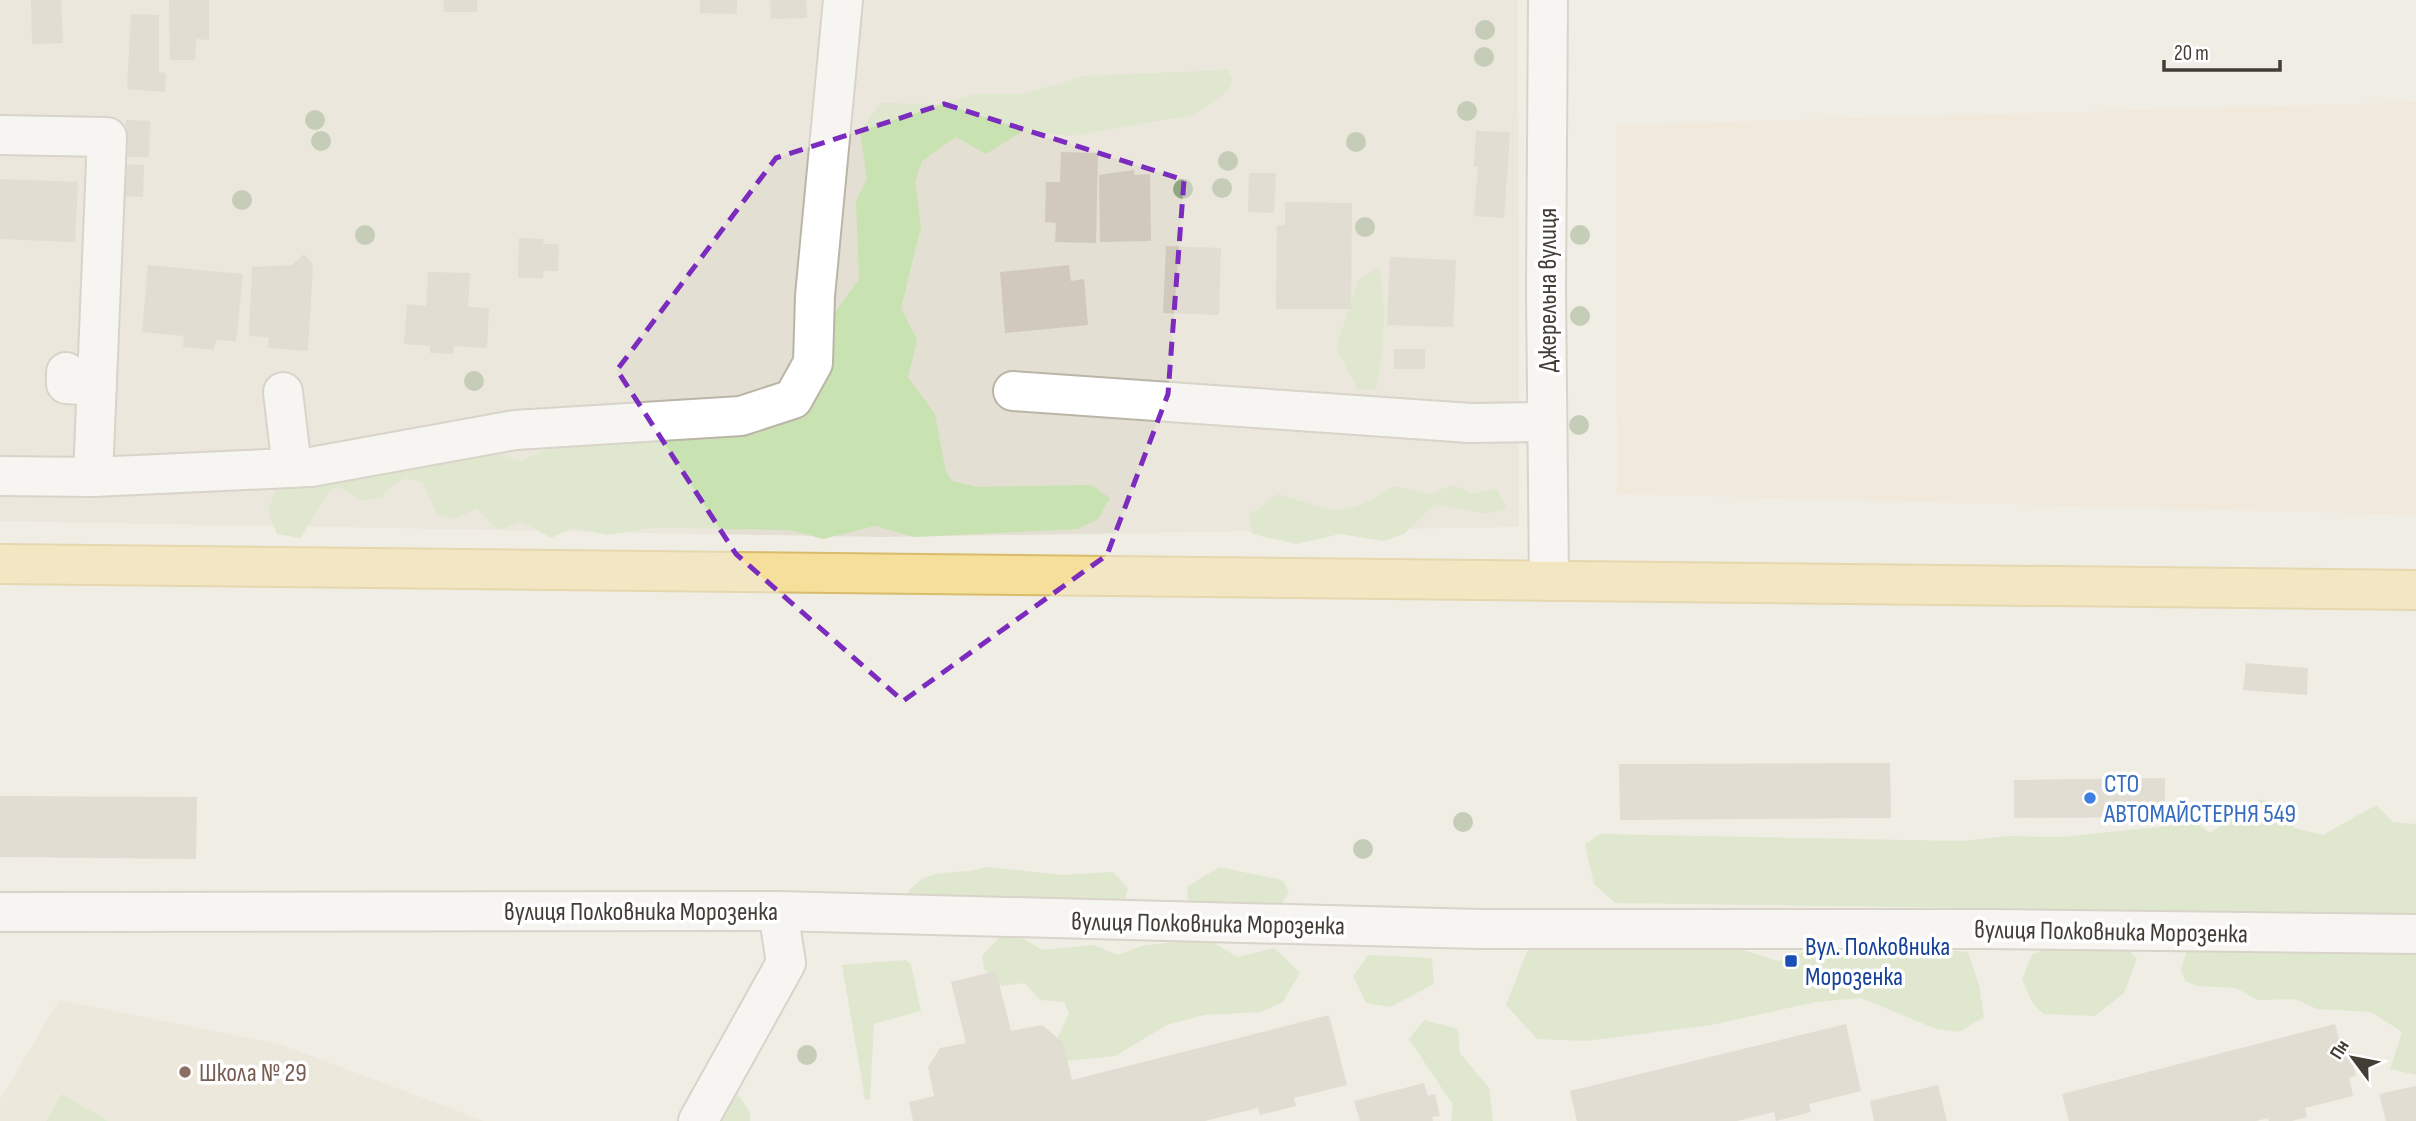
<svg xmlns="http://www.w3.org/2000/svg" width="2416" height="1121" font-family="'Sofia Sans Condensed',sans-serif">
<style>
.residential{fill:#e4dfd3}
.commercial{fill:#f1e5d1}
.education{fill:#e9e3d0}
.green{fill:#c9e2b1}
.building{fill:#d1c9bb}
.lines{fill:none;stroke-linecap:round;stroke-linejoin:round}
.minor-casing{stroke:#bbb5a8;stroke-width:42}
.major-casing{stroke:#d8bc6b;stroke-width:42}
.minor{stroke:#fff;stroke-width:38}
.major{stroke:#f5df9a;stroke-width:38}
.tree{fill:#91a780}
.marked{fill:none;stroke:#7b2cbf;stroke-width:5;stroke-dasharray:14 9;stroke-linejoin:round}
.shop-dot{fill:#3f7fe0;stroke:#fff;stroke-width:2.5}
.transit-dot{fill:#1a4fb4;stroke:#fff;stroke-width:2.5}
.education-dot{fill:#8d6e63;stroke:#fff;stroke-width:2.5}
.labels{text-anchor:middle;stroke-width:7;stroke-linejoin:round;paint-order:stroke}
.street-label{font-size:26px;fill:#423e35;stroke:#fff}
.shop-label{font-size:26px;fill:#366cbe;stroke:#fff;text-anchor:start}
.transit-label{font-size:26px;fill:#164399;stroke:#fff;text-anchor:start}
.education-label{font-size:26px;fill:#785e54;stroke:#fff;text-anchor:start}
</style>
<rect width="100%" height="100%" fill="#f0ede5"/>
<!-- residential -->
<polygon class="residential" points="0,0 1518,0 1519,527 881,537 0,521"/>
<!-- commercial -->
<polygon class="commercial" points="2416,102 2416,515 1617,494 1616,125"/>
<!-- education -->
<polygon class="education" points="59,1000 280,1044 484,1121 0,1121 0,1100"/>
<!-- green -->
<g class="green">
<polygon points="1228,70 1233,81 1228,91 1193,115 1072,136 1025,130 986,154 956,137 922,161 915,182 921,227 901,308 917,340 908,377 935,414 946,472 952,481 978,487 1091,485 1110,498 1098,519 1078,529 915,537 875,526 823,539 790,530 652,528 607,535 573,528 551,538 521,521 499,530 477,508 456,519 437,514 423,483 406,478 391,486 382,498 361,500 338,486 326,495 301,538 277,534 268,511 276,490 299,475 477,447 521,461 569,440 750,432 808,413 829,356 816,338 859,279 856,201 867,179 860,131 881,103 940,104 974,94 1024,94 1084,76"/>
<path d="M 1379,267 C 1387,307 1384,350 1376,389 L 1358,390 L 1336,347 L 1359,279 Z"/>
<path d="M 1453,485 L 1473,494 L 1496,488 L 1507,508 L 1486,514 L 1435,504 L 1404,534 L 1384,541 L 1340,534 L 1296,544 L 1252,534 L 1249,515 L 1278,494 C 1335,511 1340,522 1393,486 L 1429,494 Z"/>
<polygon points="2261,799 2282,807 2294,828 2323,835 2376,805 2393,822 2416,824 2416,914 1615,903 1594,884 1585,844 1600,834 1962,841 2008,836 2062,837 2196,823 2210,833"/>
<path d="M 987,867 L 1062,875 L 1113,872 L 1128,889 L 1123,908 L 914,910 L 908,893 C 926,864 959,877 987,867 Z"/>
<polygon points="1219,867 1282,880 1289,891 1278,911 1197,906 1188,899 1187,887"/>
<polygon points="2416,931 2416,1075 2390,1069 2402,1032 2371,1012 2317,1009 2295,999 2258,1000 2236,988 2197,986 2185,981 2181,970 2188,945"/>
<polygon points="999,938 1022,938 1043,950 1094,945 1118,955 1141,946 1205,938 1238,957 1274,948 1300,973 1283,1002 1261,1012 1204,1015 1167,1025 1115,1056 1067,1061 1058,1037 1069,1013 1064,1002 1040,1000 1025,983 1002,986 984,969 982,956"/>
<polygon points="1585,939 1724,944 1778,961 1831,942 1875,942 1968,952 1979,985 1984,1017 1959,1032 1936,1029 1861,998 1816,1002 1711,1025 1586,1041 1537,1039 1506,1005 1527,951"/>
<polygon points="2058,944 2126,948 2137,959 2124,993 2095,1016 2043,1014 2032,1002 2022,979 2032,955"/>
<polygon points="1368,955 1432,958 1434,984 1390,1007 1366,1003 1353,976"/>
<polygon points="905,960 911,964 921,1011 874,1024 870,1100 865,1099 842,965"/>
<polygon points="1424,1020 1458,1029 1460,1053 1489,1088 1493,1121 1451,1121 1453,1105 1409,1039"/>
<polygon points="736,1092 750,1112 750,1121 700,1121 710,1105"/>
<polygon points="62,1094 108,1121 46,1121"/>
</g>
<!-- building -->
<g class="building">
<polygon points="31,0 61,0 63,43 32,44"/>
<polygon points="169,0 209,0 209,40 196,39 195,60 170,60"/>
<polygon points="443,0 477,0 477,12 444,12"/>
<polygon points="700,0 737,0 737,14 700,13"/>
<polygon points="770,0 806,0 807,18 771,19"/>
<polygon points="131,14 159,15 159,72 166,73 165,92 127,89"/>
<polygon points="126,120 150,121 149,157 126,157"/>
<polygon points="1476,131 1510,132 1504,218 1474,216 1478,167 1474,167"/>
<polygon points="1061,152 1098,153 1096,243 1055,242 1056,223 1045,222 1046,182 1060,182"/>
<polygon points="118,164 144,165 143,197 117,196"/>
<polygon points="1134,170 1134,175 1150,174 1151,241 1100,242 1099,175"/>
<polygon points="1249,173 1276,173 1274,213 1248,212"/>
<polygon points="0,179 78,182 75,242 0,239"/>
<polygon points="1285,202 1352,203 1351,309 1276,309 1277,225 1285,225"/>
<polygon points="519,238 544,239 543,244 559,244 558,271 543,271 543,278 518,278"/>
<polygon points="1166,246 1221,248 1219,315 1163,313"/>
<polygon points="304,254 313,265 308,351 268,348 269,337 249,336 252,267 292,265"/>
<polygon points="1390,257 1456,260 1453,327 1387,325"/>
<polygon points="148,265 243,274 236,341 216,340 214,350 183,347 184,336 142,332"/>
<polygon points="1069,265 1071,281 1084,279 1088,325 1005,333 1000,272"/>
<polygon points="428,272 470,273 468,307 489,308 487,348 454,346 453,354 430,353 430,346 404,344 407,304 426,306"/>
<rect x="1394" y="349" width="31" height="20"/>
<polygon points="2246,663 2308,668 2307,695 2243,690"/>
<polygon points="1890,763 1891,818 1620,820 1619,764"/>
<polygon points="2165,778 2165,817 2014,818 2014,780"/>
<polygon points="0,796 197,797 196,859 0,857"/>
<polygon points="996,971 1011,1031 1042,1025 1063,1042 1072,1080 1329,1015 1347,1085 1294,1098 1296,1106 1260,1115 1258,1108 1205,1121 913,1121 909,1102 934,1096 928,1067 940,1048 966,1043 951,982"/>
<polygon points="1846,1024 1861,1091 1809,1104 1811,1112 1776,1121 1774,1112 1737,1121 1577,1121 1570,1091"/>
<polygon points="2335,1024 2340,1042 2347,1040 2356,1076 2349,1077 2353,1096 2305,1108 2307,1117 2292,1121 2269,1121 2268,1118 2256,1121 2069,1121 2062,1094"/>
<polygon points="1424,1083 1428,1096 1435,1094 1440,1116 1432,1117 1433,1121 1360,1121 1354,1101"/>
<polygon points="1938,1085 1947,1121 1874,1121 1870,1101"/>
<polygon points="2416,1086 2416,1121 2386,1121 2379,1094"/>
</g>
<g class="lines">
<defs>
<g id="minor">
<polyline points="1548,0 1546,292 1549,581"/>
<polyline points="0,135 107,137 93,477"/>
<polyline points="66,372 66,384 97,386"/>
<polyline points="1013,391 1470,423 1546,422"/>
<polyline points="283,392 292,468"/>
<polyline points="0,476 93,477 311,467 515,430 741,416 793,399 813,363 815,296 843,0"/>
<polyline points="0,912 778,911 1480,929 1992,929 2416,934"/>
<polyline points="698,1121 786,963 778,911"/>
</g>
<polyline id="major" points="0,564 2416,590"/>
</defs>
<!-- minor casing -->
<use href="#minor" class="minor-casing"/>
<!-- major casing -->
<use href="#major" class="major-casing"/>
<!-- minor -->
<use href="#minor" class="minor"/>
<!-- major -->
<use href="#major" class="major"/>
</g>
<!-- trees -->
<g class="tree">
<circle cx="1485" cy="30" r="10"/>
<circle cx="1484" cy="57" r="10"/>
<circle cx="1467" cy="111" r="10"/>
<circle cx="315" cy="120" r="10"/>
<circle cx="321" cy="141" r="10"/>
<circle cx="1356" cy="142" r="10"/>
<circle cx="1228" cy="161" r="10"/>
<circle cx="1222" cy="188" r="10"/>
<circle cx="1183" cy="189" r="10"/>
<circle cx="242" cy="200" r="10"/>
<circle cx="1365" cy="227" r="10"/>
<circle cx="365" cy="235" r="10"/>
<circle cx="1580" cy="235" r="10"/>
<circle cx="1580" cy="316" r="10"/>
<circle cx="474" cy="381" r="10"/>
<circle cx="1579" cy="425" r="10"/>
<circle cx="1463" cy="822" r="10"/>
<circle cx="1363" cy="849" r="10"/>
<circle cx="807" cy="1055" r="10"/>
</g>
<!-- marked area -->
<path d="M0 0H2416V1121H0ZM 944,104 L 1184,180 L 1168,394 L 1107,555 L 903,701 L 736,554 L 617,370 L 776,158 Z" fill="#f0ede5" fill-opacity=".55" fill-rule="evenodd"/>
<path class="marked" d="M 944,104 L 1184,180 L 1168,394 L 1107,555 L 903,701 L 736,554 L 617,370 L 776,158 Z"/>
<!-- markers -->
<circle class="shop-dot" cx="2090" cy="798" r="7"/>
<rect class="transit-dot" x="1784" y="954" width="14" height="14" rx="3.5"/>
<circle class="education-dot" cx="185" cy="1072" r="7"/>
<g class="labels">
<!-- street labels -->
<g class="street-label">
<text transform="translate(1547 290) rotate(-90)" y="9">Джерельна вулиця</text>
<text x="641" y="920">вулиця Полковника Морозенка</text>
<text transform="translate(1208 923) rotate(1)" y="9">вулиця Полковника Морозенка</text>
<text transform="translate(2111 931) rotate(1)" y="9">вулиця Полковника Морозенка</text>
</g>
<!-- shop labels -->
<g class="shop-label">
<text x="2104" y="792">СТО<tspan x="2104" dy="30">АВТОМАЙСТЕРНЯ 549</tspan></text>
</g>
<!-- transit labels -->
<g class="transit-label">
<text x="1805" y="955">Вул. Полковника<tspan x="1805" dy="30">Морозенка</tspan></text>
</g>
<!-- education labels -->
<g class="education-label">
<text x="199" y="1081">Школа № 29</text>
</g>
</g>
<!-- north arrow -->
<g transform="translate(2353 1058) rotate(302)" stroke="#ffffff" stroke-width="5" paint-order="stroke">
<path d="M0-5L12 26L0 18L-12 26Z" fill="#423e35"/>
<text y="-10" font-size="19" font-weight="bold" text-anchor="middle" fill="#423e35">Пн</text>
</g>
<!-- scale -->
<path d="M2164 60v10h116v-10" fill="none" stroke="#423e35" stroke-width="3.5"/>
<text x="2174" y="60" font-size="21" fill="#423e35" stroke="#ffffff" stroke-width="5" paint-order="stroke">20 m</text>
</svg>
